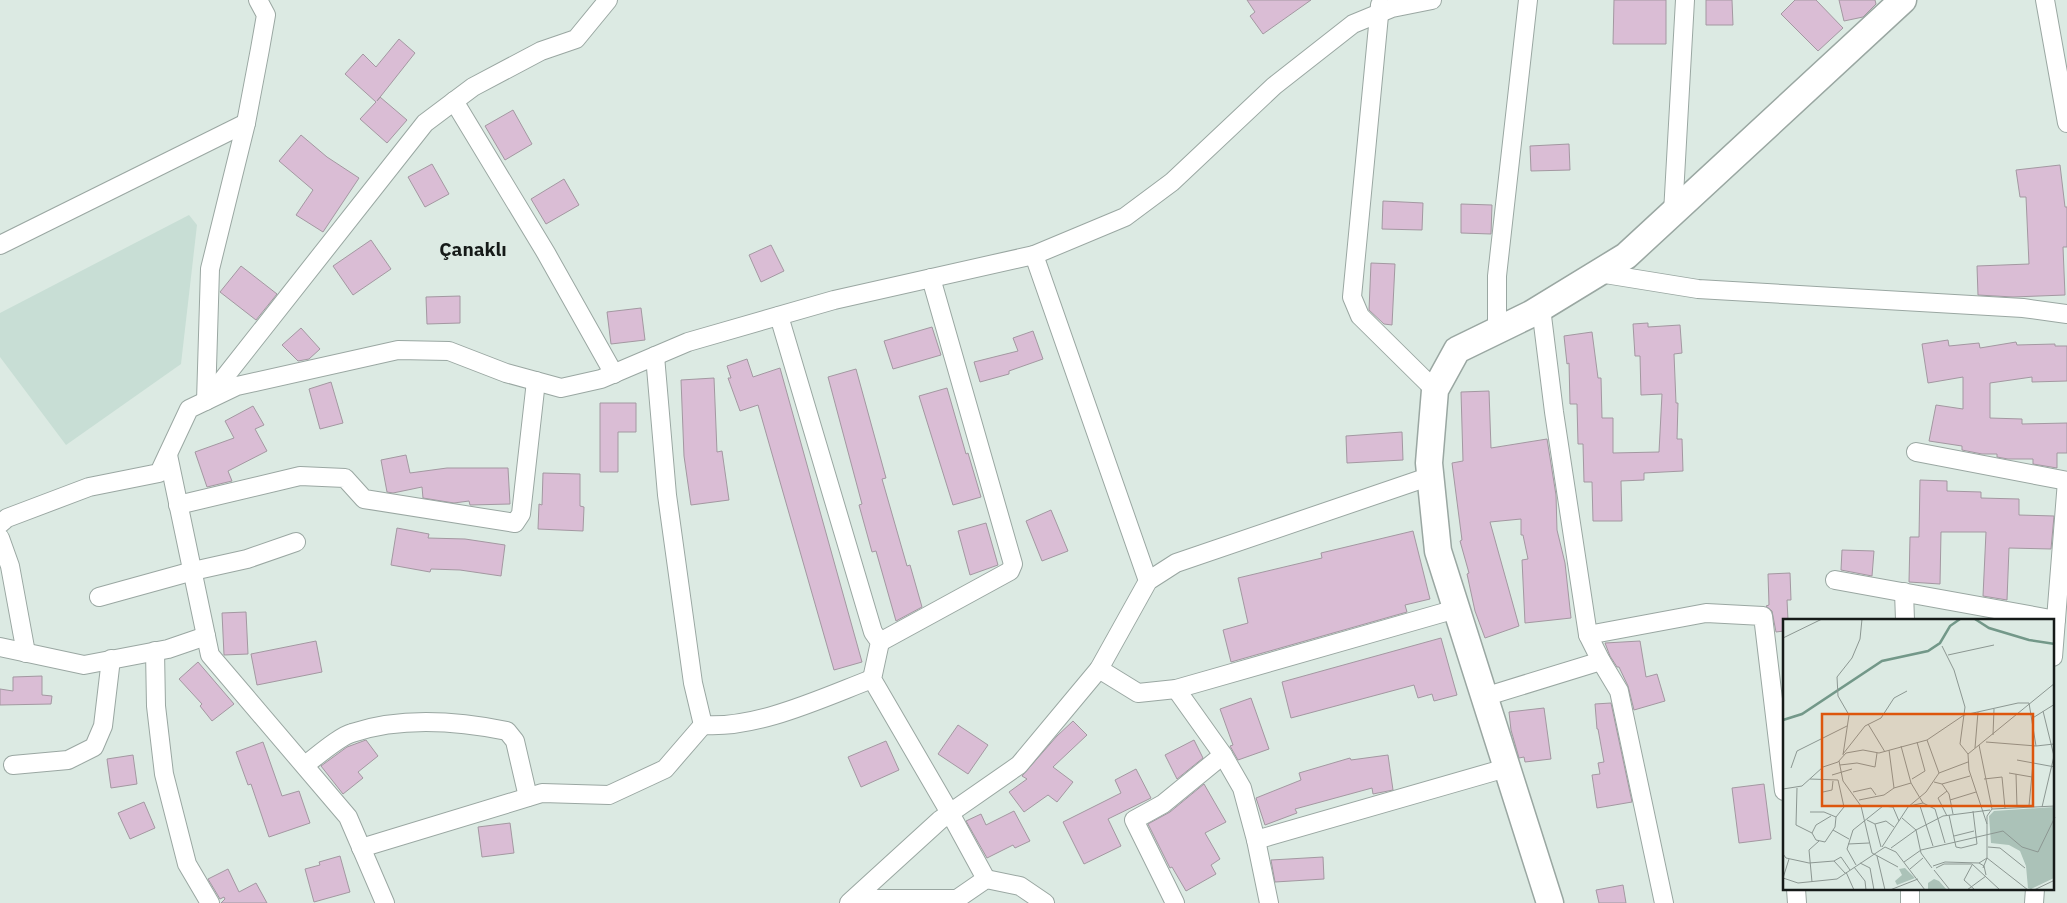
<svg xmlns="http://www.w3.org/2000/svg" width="2067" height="903" font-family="'IBM Plex Sans',sans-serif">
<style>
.built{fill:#c8ded5}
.building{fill:#dabdd5;stroke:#a398a1}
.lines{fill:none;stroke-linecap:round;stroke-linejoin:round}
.street-casing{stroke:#9aa7a2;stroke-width:20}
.secondary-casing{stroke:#9aa7a2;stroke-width:29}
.street{stroke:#fff;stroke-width:18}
.secondary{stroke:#fff;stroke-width:26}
.labels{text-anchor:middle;stroke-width:4.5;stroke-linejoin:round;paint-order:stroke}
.district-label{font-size:19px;font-weight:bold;fill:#151a18;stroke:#dceae3}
.inset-river{fill:none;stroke:#739889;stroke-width:2.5}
.inset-road{fill:none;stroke:#8c9792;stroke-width:1}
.view{fill:#dd560d;fill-opacity:0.15;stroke:#dd560d;stroke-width:2.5}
.inset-edge{fill:none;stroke:#151a18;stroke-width:2.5}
</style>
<rect width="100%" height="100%" fill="#dceae3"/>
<!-- built -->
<polygon class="built" points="189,215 197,225 181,364 66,445 0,357 0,313"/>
<!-- building -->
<g class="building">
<polygon points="1247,0 1311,0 1263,34 1250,16 1255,12"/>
<polygon points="1614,0 1666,0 1666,44 1613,44"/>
<polygon points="1706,0 1732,0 1733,25 1706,25"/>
<polygon points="1795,0 1816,0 1843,28 1818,51 1781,14"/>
<polygon points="1839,0 1875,0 1876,4 1863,17 1844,21"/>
<polygon points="399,39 415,53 377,101 380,97 407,120 387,143 360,119 376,102 345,74 363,54 376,67"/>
<polygon points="513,110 532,144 505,160 485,126"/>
<polygon points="301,135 327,157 359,178 323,232 296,215 313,190 279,161"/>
<polygon points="1569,144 1570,170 1531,171 1530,146"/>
<polygon points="432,164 449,194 425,207 408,177"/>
<polygon points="2060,165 2065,207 2067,207 2067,247 2063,247 2065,295 2013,297 1978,295 1977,266 2029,264 2026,197 2020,197 2016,170"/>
<polygon points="564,179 579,205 546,224 531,199"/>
<polygon points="1383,201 1423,203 1422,230 1382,229"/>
<polygon points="1461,204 1492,205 1491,234 1461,233"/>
<polygon points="371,240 391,269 353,295 333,266"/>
<polygon points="771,245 784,271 761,282 749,255"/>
<polygon points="1371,263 1395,264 1392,325 1384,324 1369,310"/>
<polygon points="241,266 277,294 256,320 220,292"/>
<polygon points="460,296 460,323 427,324 426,297"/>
<polygon points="641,308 645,340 611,344 607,312"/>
<polygon points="1648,323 1648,327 1680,325 1682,353 1674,354 1676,403 1678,403 1677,439 1682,439 1683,471 1644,473 1644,480 1621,481 1622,521 1593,521 1592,482 1584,482 1583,444 1578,444 1577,404 1570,404 1569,363 1567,364 1564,336 1592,332 1598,378 1601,378 1602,418 1613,418 1613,453 1659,452 1662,394 1641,395 1640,356 1635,356 1633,324"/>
<polygon points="932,327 941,355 893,369 884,341"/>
<polygon points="301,328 320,349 309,359 298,361 282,345"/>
<polygon points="1033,331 1043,359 1009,371 1009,374 980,382 974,362 1018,351 1013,338"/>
<polygon points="1948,340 1949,346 1979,343 1980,348 2016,342 2017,345 2055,344 2055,346 2067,346 2067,381 2032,382 2032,377 1990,383 1990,418 2022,419 2022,424 2067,423 2067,453 2057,453 2057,468 2033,464 2033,459 2008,459 1997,457 1997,454 1982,454 1962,450 1962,446 1929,441 1936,405 1963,409 1963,377 1928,383 1922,344"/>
<polygon points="747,359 753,377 780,368 862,662 834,670 758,405 740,411 728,378 731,378 727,366"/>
<polygon points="856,369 886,478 882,479 907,566 910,565 922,607 896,621 876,551 872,552 859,505 862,504 828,377"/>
<polygon points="714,378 717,452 722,451 729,500 691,505 684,456 681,380"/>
<polygon points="331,382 343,423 320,429 309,389"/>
<polygon points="947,388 966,454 968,453 981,497 953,505 919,396"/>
<polygon points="1489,391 1491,448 1547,439 1556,495 1557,530 1565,563 1571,618 1525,623 1522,560 1528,559 1523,535 1521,535 1521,519 1490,522 1519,626 1485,638 1475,611 1467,574 1469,573 1460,541 1462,540 1452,463 1463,461 1461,392"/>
<polygon points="600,403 636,403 636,432 618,432 618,472 600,472"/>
<polygon points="253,406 264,425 255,429 267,451 228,471 232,481 207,487 195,452 234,438 225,421"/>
<polygon points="1402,432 1403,460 1347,463 1346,436"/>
<polygon points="406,455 410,473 447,468 508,468 510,504 470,505 469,501 454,503 423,498 422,487 393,493 387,492 381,460"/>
<polygon points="543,473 580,474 580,506 584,507 583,531 538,529 539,504 542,505"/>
<polygon points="1920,480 1947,481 1947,491 1981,492 1981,498 2019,499 2019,515 2054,516 2051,549 2009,548 2007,600 1983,596 1986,532 1941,532 1940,584 1909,582 1910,537 1919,537"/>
<polygon points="1051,510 1068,551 1042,561 1026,521"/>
<polygon points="986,523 998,565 970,575 958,531"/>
<polygon points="397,528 429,534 428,538 465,539 505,545 501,576 460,570 431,569 430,572 391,565"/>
<polygon points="1413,531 1430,599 1405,605 1407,612 1231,662 1223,630 1248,623 1238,578 1322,558 1321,553"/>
<polygon points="1842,550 1874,551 1872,576 1841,570"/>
<polygon points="1790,573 1791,600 1787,600 1788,620 1784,620 1784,631 1776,632 1772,611 1766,606 1769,605 1768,574"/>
<polygon points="246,612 248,654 224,655 222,613"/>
<polygon points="1441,638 1457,695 1434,701 1432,694 1418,698 1414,685 1291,718 1282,682"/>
<polygon points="316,641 322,672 257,685 251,654"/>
<polygon points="1640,641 1646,677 1657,674 1665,701 1634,710 1628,686 1619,667 1617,667 1610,656 1605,643"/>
<polygon points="198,662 234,704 212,721 200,706 202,704 179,679"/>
<polygon points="42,676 42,695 52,696 51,704 0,705 0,689 13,691 13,677"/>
<polygon points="1251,698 1269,749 1238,760 1230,746 1233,745 1220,709"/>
<polygon points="1611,703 1632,802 1597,808 1592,775 1600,774 1598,763 1604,762 1598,729 1597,729 1595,704"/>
<polygon points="1544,708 1551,759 1525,762 1524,757 1519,758 1511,730 1509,712"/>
<polygon points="1073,721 1087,735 1053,767 1073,782 1057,802 1048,795 1024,812 1009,792 1027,779 1022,776 1057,736"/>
<polygon points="958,725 988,745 968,774 938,754"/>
<polygon points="366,740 378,756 358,772 363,778 343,794 321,766 347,747"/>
<polygon points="1194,740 1203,758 1177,779 1165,755"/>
<polygon points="886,741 899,770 861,787 848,757"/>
<polygon points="263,742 282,796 299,791 310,823 269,837 251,784 248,785 236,752"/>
<polygon points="133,755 137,784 111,788 107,759"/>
<polygon points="1388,755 1393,790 1373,794 1372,788 1295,809 1297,813 1265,825 1256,798 1301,780 1299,773 1350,758 1351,760"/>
<polygon points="1136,769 1151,798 1108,819 1121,846 1084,864 1063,822 1121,793 1115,780"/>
<polygon points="1204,784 1226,822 1205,833 1220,859 1211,865 1216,874 1186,891 1172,867 1170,868 1148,824 1170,812"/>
<polygon points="1764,784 1771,839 1739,843 1732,788"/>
<polygon points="144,802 155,828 130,839 118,813"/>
<polygon points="1014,811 1030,841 1015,848 1013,845 987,858 966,821 981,814 986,825"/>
<polygon points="510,823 514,853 482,857 478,827"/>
<polygon points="340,856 350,892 314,902 305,869 320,865 319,862"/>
<polygon points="1323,857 1324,879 1275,882 1271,860"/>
<polygon points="228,869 239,892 256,883 267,903 221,903 225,899 224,897 220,899 208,879"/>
<polygon points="1623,885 1626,903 1599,903 1596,890"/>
</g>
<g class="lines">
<defs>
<g id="street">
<polyline points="2045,0 2067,123"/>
<polyline points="1380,5 1352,297 1360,316 1435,390"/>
<polyline points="454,101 546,253 614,374"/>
<polyline points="1673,213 1685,0"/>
<polyline points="0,245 246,123"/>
<polyline points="1034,255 1148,581"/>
<polyline points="1599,273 1698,289 2023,308 2067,314"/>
<polyline points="1541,308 1554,412 1588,635 1601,661 1619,691 1664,903"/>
<polyline points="779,316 873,632 880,642 872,679 950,813 986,879"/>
<polyline points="1497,331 1497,276 1528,0"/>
<polyline points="655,356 667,495 693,683 703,725"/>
<polyline points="209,397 425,123 473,87 541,51 576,39 608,0"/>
<polyline points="206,401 210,269 246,123 260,49 266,15 258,0"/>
<polyline points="1916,452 2067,481"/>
<polyline points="168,455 210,655 348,817 385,903"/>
<polyline points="178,505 300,476 345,478 364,499 515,523 521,514 536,381"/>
<polyline points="0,524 7,518 89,487 159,473 189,409 237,386 398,350 449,351 506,373 561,388 601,379 688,342 834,300 1034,255 1125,217 1172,182 1274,86 1353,24 1392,8 1432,0"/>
<polyline points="0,538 10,566 26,653"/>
<polyline points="1835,580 2056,620"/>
<polyline points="1904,592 1905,620"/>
<polyline points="99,597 193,571 247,559 296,542"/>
<polyline points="1588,635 1706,613 1763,616 1784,791"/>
<polyline points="880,642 1010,571 1013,564 931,278"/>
<polyline points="0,647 84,665 168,649 206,636"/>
<polyline points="155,651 156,706 164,774 187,864 210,903"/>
<polyline points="2053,657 2067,481"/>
<polyline points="1099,669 1138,693 1176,689 1456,609"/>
<polyline points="1176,689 1223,755 1242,788 1256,840 1269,903"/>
<polyline points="1484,697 1601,661"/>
<path d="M 703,725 C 757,729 822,698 872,679"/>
<polyline points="13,765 68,760 94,747 103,726 111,659"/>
<path d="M 305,765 C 316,757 340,736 352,733 C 400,717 458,721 507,731 L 515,741 L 528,797"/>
<polyline points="1256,840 1506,768"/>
<polyline points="361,848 542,793 609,795 665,769 703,725"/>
<polyline points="1796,889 1797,903"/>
<polyline points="1910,889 1910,903"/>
<polyline points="854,899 957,899 986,879 1020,886 1045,903"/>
<polyline points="849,903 940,820 1019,765 1099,669 1148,581 1176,563 1431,476"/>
<polyline points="1175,903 1134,820 1163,804 1223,755"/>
<polyline points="2034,903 2035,889"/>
</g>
<polyline id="secondary" points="1550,903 1438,551 1429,463 1435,390 1457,350 1531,314 1626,256 1903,0"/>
</defs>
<!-- street casing -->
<use href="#street" class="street-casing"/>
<!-- secondary casing -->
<use href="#secondary" class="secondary-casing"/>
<!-- street -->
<use href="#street" class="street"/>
<!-- secondary -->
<use href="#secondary" class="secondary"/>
</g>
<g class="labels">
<!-- district labels -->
<g class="district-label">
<text x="473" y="256">Çanaklı</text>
</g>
</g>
<!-- overview -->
<g transform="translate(1783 619)">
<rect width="271" height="271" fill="#dceae3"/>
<path d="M 271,188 L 271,259 L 248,270 L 245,269 L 243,247 L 237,232 L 226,226 L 208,224 L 206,197 L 211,192 ZM 122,249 L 132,259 L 114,266 L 112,262 L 119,256 L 116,250 ZM 151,260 L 156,262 L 164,271 L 145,271 L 145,264 Z" fill="#abc2b8"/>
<path class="inset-river" d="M 192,0 L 206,9 L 246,21 L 272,25M 0,101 L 19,95 L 99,42 L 145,32 L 157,24 L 167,7 L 177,0"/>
<path class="inset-road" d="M 0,19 L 39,0M 159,27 L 171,51 L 182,88 L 177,125 L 185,135M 165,36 L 211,26M 248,100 L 272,85M 85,105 L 102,133M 210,116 L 211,90M 144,121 L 156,154M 203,123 L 253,127 L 271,125M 196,126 L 209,190M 118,127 L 128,164 L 140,184M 192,129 L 195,93M 106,131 L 111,169M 60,135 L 82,107 L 98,99 L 111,79 L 124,72M 60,136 L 66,96 L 55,77 L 54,58 L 69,39 L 77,20 L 79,0M 234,141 L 272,148M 56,142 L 60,162 L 78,187 L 89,234 L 115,248M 57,146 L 74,144 L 92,148 L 94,134M 8,149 L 14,132 L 64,107M 226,154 L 249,158M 233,155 L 234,188M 49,156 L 69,150M 27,160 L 55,161M 129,160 L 142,152 L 134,123M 201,160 L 219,158 L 222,189M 151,163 L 159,165 L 187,157M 159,165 L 166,175 L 170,195M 14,169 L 13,206 L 29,214 L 33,221 L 42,223 L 52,208 L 53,198 L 41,193 L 27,193M 0,170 L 19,167 L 40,148 L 55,143 L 63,134 L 80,131 L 96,134 L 144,121 L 181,96 L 235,84 L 246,84 L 253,127M 40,173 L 49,171 L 50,162M 70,173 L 88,169 L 93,176M 76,181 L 101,176 L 111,169 L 128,164M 167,181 L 193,173M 126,187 L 140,184 L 152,190 L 162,224M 137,187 L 150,227M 246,187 L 250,144M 259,188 L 271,137 L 260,92M 166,196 L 173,228 L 178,229 L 194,225 L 190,192M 164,197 L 155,179 L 164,172M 53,198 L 61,188 L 55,161M 119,199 L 133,211 L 138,234 L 149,249M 84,201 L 92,205 L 98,228M 92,205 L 103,202 L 111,208M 204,205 L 186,151 L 185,135 L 272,64M 50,211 L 66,220M 29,214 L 33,206 L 48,197M 171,217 L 191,212M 65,225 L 86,224M 99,228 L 125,188 L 143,173 L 156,154 L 185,143M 205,228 L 217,229 L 242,249M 108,229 L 133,211 L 160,197 L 207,191M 0,235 L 3,239 L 26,244 L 51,242 L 62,254M 94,237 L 102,271M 51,242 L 58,238 L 67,251M 121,243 L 138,231 L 220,212 L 239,228 L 255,233 L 272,198M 77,244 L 87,249 L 91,271M 196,244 L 204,239 L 200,249M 73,246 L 64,230 L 70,211 L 100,187 L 110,188 L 116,202M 189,246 L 181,261 L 192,271M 150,247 L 162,243 L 196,244 L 201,247 L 203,256M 71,248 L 82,262 L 83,271M 153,249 L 161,245 L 189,245 L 217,271M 127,250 L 140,239M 151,251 L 167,271M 63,253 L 71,271M 0,259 L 15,264 L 54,260 L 102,228 L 113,233 L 142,271M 0,259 L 6,240M 29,263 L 26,231 L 36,222M 107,271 L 135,260M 184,271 L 203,257M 245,271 L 204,239 L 204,197 L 209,190 L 272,187M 251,271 L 272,261"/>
<path class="view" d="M 39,95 L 250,95 L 250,187 L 39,187 Z"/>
<rect width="271" height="271" class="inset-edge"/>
</g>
</svg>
